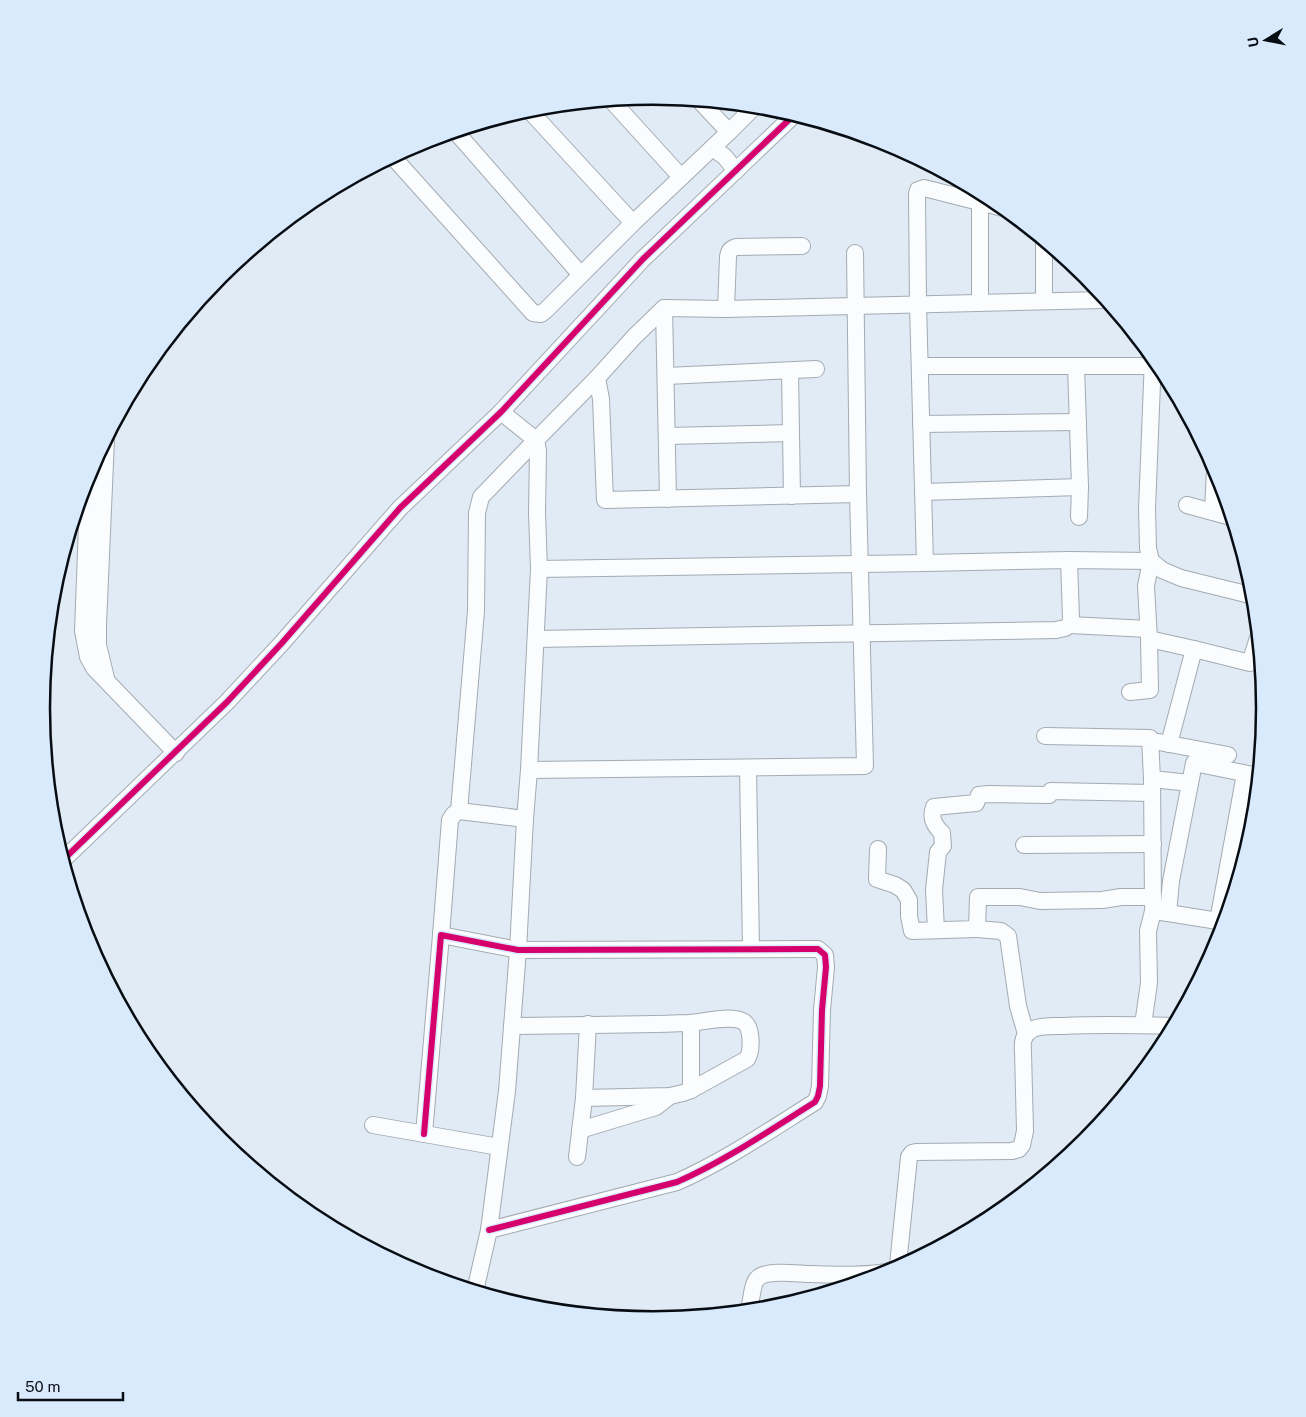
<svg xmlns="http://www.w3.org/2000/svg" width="1306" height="1417" font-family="'Public Sans',sans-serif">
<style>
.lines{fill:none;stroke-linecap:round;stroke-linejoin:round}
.street-casing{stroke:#a3abb2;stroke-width:18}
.street{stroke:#fafcfe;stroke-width:16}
.cycleway-casing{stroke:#d9eafd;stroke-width:9}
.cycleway{stroke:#d6006c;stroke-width:6}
.rim{fill:none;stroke:#080d13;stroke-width:2.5}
</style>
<rect width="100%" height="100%" fill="#e1ebf5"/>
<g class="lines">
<defs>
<g id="street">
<polyline points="612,101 681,177"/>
<polyline points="529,110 633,223"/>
<polyline points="456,132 581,275"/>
<polyline points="729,132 754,107"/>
<polyline points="713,148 725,157 736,171"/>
<polyline points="393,157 533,313 541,314 546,310 633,223 729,132 700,101"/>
<polyline points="1044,242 1044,301"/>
<polyline points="980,302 980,202"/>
<polyline points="664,308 668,499"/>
<path d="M 726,309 L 728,257 C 729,251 730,249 736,247 L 802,246"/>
<polyline points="920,366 1152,366"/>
<polyline points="1076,366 1080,487 1079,517"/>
<polyline points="790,371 792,496"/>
<polyline points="666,376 816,369"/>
<polyline points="597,378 601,399 605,500 858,494"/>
<polyline points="921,424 1078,422"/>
<polyline points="667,436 791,433"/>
<polyline points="89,472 83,631 88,657 94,668 176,753"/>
<polyline points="923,492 1080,487"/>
<polyline points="1187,505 1231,517"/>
<polyline points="1213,512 1215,468"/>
<polyline points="925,563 918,304 917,194 918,190 924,188 1003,208"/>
<polyline points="539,569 925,563 1069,560 1151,561 1162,570 1181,578 1254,596"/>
<polyline points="1070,625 1148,629"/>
<polyline points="536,639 1056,630 1065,628 1070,625 1071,618 1069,560"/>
<polyline points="1149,639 1194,649 1250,663 1258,638"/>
<polyline points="106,678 98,645 98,625 106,439"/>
<polyline points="1130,692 1150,690 1149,639 1146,586 1151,561 1148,548 1147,509 1153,358"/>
<polyline points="1045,736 1150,738 1152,779 1153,906"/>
<polyline points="1159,742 1228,755"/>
<polyline points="1169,744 1194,649"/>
<polyline points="748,768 751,949"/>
<polyline points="529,770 865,766 858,494 855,253"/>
<polyline points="1152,779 1190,783"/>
<polyline points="459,811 476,611 477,513 481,497 536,440 597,378 634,337 664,308 726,309 1105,300"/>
<polyline points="1024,845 1153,844"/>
<polyline points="878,849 877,879 895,885 903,890 909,900 909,916 912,931 977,929 978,897 1020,897 1040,901 1102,900 1121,897 1153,897"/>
<polyline points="63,860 227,702 281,644 400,508 501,412 643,259 794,115"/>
<polyline points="1168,913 1218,921 1245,774"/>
<polyline points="977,929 1001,931 1008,936 1018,1006 1026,1034"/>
<path d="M 936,930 L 934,890 L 938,852 L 943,846 L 942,833 C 934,825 930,818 934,807 L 976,803 L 979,795 L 988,794 L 1049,795 L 1051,791 L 1152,793"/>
<polyline points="441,935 450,820 454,814 459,811 525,819"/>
<polyline points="1143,1025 1149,983 1148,931 1153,911 1168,913 1171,881 1194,763 1258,776"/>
<path d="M 512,1026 C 571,1025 630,1025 689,1023 C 704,1022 729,1015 742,1021 C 753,1025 752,1051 747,1059 L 691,1090 L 683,1093 L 670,1096 L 584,1098"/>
<polyline points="691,1090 691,1023"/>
<polyline points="373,1125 499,1147"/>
<polyline points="580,1130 656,1107 670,1096"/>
<path d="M 424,1134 L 441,935 L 518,950 L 808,949 L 818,949 L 825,955 L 826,967 L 822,1010 L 820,1086 L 818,1096 L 815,1102 C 770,1130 725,1161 677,1182 L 489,1230"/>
<polyline points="577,1157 584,1098 588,1024"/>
<polyline points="475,1291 489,1230 507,1091 518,950 525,819 529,770 539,569 537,513 538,451 536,440 501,412"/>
<path d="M 749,1311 C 751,1303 752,1283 758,1278 C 767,1269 799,1274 811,1274 C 828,1275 879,1276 892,1270 C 895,1269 895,1268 898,1265 L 909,1157 L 912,1153 L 916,1152 L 1012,1151 L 1019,1149 L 1022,1145 L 1025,1131 L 1023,1052 C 1022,1042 1023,1034 1033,1029 C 1042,1025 1054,1026 1064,1026 C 1100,1024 1137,1025 1174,1026"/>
</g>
</defs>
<!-- street casing -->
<use href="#street" class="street-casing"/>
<!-- street -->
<use href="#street" class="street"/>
<defs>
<g id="cycleway">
<polyline points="63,860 227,702 281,644 400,508 501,412 643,259 794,115"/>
<path d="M 424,1134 L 441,935 L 518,950 L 808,949 L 818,949 L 825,955 L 826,967 L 822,1010 L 820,1086 L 818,1096 L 815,1102 C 770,1130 725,1161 677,1182 L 489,1230"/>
</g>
</defs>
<!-- cycleway casing -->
<use href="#cycleway" class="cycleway-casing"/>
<!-- cycleway -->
<use href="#cycleway" class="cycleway"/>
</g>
<!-- crop -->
<path d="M0 0H1306V1417H0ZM50 708a603 603 0 1 1 1206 0a603 603 0 1 1-1206 0Z" fill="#d9eafd" fill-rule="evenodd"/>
<path class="rim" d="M50 708a603 603 0 1 1 1206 0a603 603 0 1 1-1206 0Z"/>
<!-- north arrow -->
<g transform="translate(1266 40) rotate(260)" stroke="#d9eafd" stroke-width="4" paint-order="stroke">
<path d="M0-4L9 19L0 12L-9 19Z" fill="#080d13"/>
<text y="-8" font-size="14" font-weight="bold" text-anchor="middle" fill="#080d13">U</text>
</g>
<!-- scale -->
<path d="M18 1392v8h105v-8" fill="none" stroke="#080d13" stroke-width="2.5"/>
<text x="25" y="1392" font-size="15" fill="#080d13" stroke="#d9eafd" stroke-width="4" paint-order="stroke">50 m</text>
</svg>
